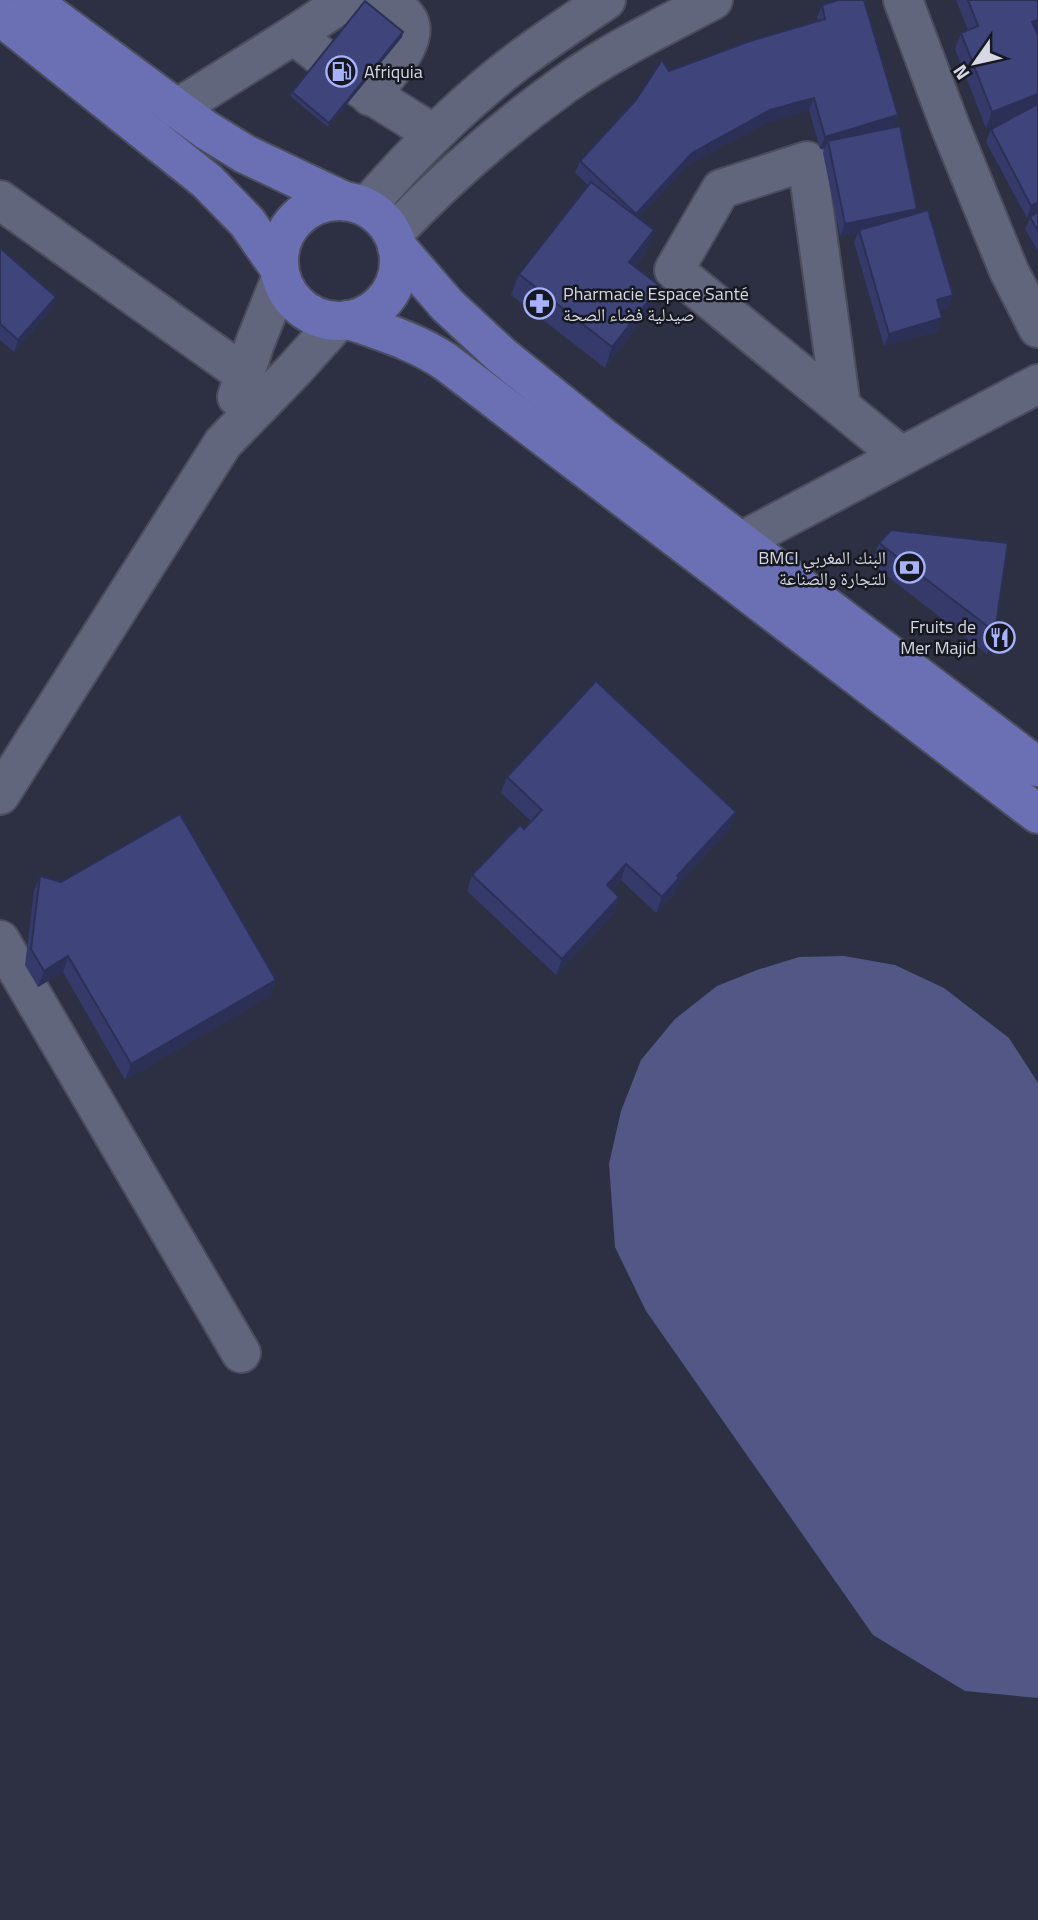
<svg xmlns="http://www.w3.org/2000/svg" width="1038" height="1920" font-family="'Titillium Web','Noto Naskh Arabic',sans-serif">
<style>
.green{fill:#525785}
.lines{fill:none;stroke-linecap:round;stroke-linejoin:round}
.minor-casing{stroke:#4b4d5d;stroke-width:42}
.major-casing{stroke:#4b4d5d;stroke-width:42}
.minor{stroke:#62667c;stroke-width:38}
.major{stroke:#6a70b3;stroke-width:38}
.wall{fill:#363a6a}
.shaded-wall{fill:#2c3056}
.building{fill:#3f447b;stroke:#2c3056;stroke-width:2}
.labels{text-anchor:middle;stroke-width:5;stroke-linejoin:round;paint-order:stroke}
.poi-label{font-size:18px;fill:#d5d7e4;stroke:#171921;text-anchor:start}
</style>
<rect width="100%" height="100%" fill="#2d3043"/>
<!-- green -->
<polygon class="green" points="844,956 895,965 944,988 1009,1038 1038,1083 1038,1698 965,1691 873,1635 646,1311 615,1247 609,1164 621,1111 641,1060 675,1019 717,986 757,970 799,957"/>
<g class="lines">
<defs>
<g id="minor">
<polyline points="903,0 950,126 1009,271 1038,328"/>
<polyline points="294,35 347,0"/>
<polyline points="360,88 434,134"/>
<path d="M 370,96 C 383,78 424,39 406,17 C 400,9 387,5 378,0"/>
<polyline points="176,109 294,35 322,57"/>
<polyline points="0,200 245,375"/>
<path d="M 366,207 C 413,153 464,101 522,58 C 549,38 578,19 606,0"/>
<path d="M 393,234 C 446,178 502,129 565,84 C 610,52 664,26 713,0"/>
<polyline points="237,397 255,343 281,278"/>
<polyline points="841,406 807,161 721,189 674,270 901,456"/>
<polyline points="740,542 1038,384"/>
<polyline points="0,795 223,443 294,370 338,321"/>
<polyline points="0,940 241,1353"/>
</g>
<g id="major">
<polyline points="30,0 206,130 245,154 342,200"/>
<polyline points="0,16 207,181 247,222 279,268"/>
<circle cx="339" cy="261" r="60"/>
<polyline points="397,247 447,305 501,355 605,439 1038,767"/>
<path d="M 349,320 C 383,332 417,342 446,362 L 1038,814"/>
</g>
</defs>
<!-- minor casing -->
<use href="#minor" class="minor-casing"/>
<!-- major casing -->
<use href="#major" class="major-casing"/>
<!-- minor -->
<use href="#minor" class="minor"/>
<!-- major -->
<use href="#major" class="major"/>
</g>
<!-- wall -->
<g class="wall">
<polygon points="956,0 1038,0 1038,251 1025,229 1031,216 1027,218 986,142 991,129 1011,118 986,128 955,49 961,33 968,30"/>
<polygon points="822,5 898,115 893,127 917,209 915,214 953,295 948,308 940,310 938,331 884,346 854,242 858,233 840,236 823,153 825,148 820,149 809,110 766,123 688,165 638,218 646,252 635,266 660,286 652,307 605,368 511,295 519,274 588,185 575,173 580,161 669,71 818,21 817,17"/>
<polygon points="403,32 402,37 328,127 290,96 292,92"/>
<polygon points="0,248 56,297 51,309 14,352 0,340"/>
<polygon points="879,543 995,632 987,654 872,564"/>
<polygon points="507,777 736,812 730,828 677,886 674,894 656,913 621,880 612,890 619,897 614,913 556,975 467,891 472,875 524,829 531,821 501,793"/>
<polygon points="40,876 276,980 270,996 125,1080 63,972 38,987 25,965 34,891"/>
</g>
<!-- shaded-wall -->
<g class="shaded-wall">
<polygon points="1038,20 1038,34 1032,22"/>
<polygon points="403,32 402,37 328,127 329,123"/>
<polygon points="1038,94 1038,108 986,128 992,112"/>
<polygon points="814,98 809,110 766,123 688,165 631,226 636,214 692,153 770,110"/>
<polygon points="898,115 893,128 828,141 825,148 820,149 825,137"/>
<polygon points="1038,202 1038,212 1027,218 1031,206"/>
<polygon points="917,209 913,221 859,230 858,233 840,236 845,224"/>
<polygon points="654,230 646,252 621,283 629,262"/>
<polygon points="660,286 652,307 605,368 612,347"/>
<polygon points="953,295 948,308 932,312 937,300"/>
<polygon points="56,297 51,309 14,352 18,340"/>
<polygon points="942,318 938,331 884,346 889,334"/>
<polygon points="736,812 730,828 677,886 674,894 656,913 662,897 677,876"/>
<polygon points="626,864 621,880 601,901 607,885"/>
<polygon points="619,897 614,913 556,975 562,959"/>
<polygon points="68,956 63,972 38,987 44,971"/>
<polygon points="276,980 270,996 125,1080 131,1064"/>
</g>
<!-- building -->
<g class="building">
<polygon points="838,0 864,0 898,115 825,137 814,98 770,110 692,153 636,214 580,161 636,100 662,60 669,71 750,41 825,19 822,5"/>
<polygon points="968,0 1038,0 1038,20 1032,22 1038,35 1038,94 992,112 961,33 978,26"/>
<polygon points="365,1 403,32 329,123 292,92"/>
<polygon points="1038,104 1038,202 1031,206 991,129"/>
<polygon points="900,126 917,209 845,224 828,141"/>
<polygon points="591,182 654,230 629,262 660,286 612,347 519,274"/>
<polygon points="928,210 953,295 937,300 942,318 889,334 859,230"/>
<polygon points="1038,212 1038,231 1030,217"/>
<polygon points="0,248 56,297 18,340 0,324"/>
<polygon points="891,530 1008,543 995,632 879,543"/>
<polygon points="596,681 736,812 677,876 679,878 662,897 626,864 607,885 619,897 562,959 472,875 520,825 524,829 542,810 507,777"/>
<polygon points="180,814 276,980 131,1064 68,956 44,971 31,949 40,876 61,882"/>
</g>
<!-- icons -->
<defs>
<symbol id="fuel-ring" viewBox="-11 -11 22 22"><circle r="9.5" fill="#171921" stroke="#a7b1fc" stroke-width="1.5"/><path d="M-5.5-6h7V0h2V4h1.3V-2.5L3-4.5l.8-.8L6-3V5H2.5V1h-1V6h-7ZM-4.2-4.7v3.2H.2V-4.7Z" fill="#a7b1fc"/></symbol>
<symbol id="pharmacy-ring" viewBox="-11 -11 22 22"><circle r="9.5" fill="#171921" stroke="#a7b1fc" stroke-width="1.5"/><path d="M-2-6h4v4h4v4h-4v4h-4v-4h-4v-4h4Z" fill="#a7b1fc"/></symbol>
<symbol id="bank-ring" viewBox="-11 -11 22 22"><circle r="9.5" fill="#171921" stroke="#a7b1fc" stroke-width="1.5"/><path d="M-6-4H6V4H-6ZM0-2.3a2.3 2.3 0 1 0 0 4.6a2.3 2.3 0 1 0 0-4.6Z" fill="#a7b1fc"/></symbol>
<symbol id="restaurant-ring" viewBox="-11 -11 22 22"><circle r="9.5" fill="#171921" stroke="#a7b1fc" stroke-width="1.5"/><path d="M-5-6h1v4h1v-4h1v4h1v-4h1v5L-1.5 .5V6h-2V.5L-5-1ZM5-6V6H3V1.5H1.5Q1.5-4 5-6Z" fill="#a7b1fc"/></symbol>
</defs>
<g fill-rule="evenodd">
<use href="#fuel-ring" x="324" y="54" width="35" height="35"/>
<use href="#pharmacy-ring" x="522" y="286" width="35" height="35"/>
<use href="#bank-ring" x="892" y="550" width="35" height="35"/>
<use href="#restaurant-ring" x="982" y="620" width="35" height="35"/>
</g>
<g class="labels">
<!-- poi labels -->
<g class="poi-label">
<text x="364" y="78">Afriquia</text>
<text x="563" y="300">Pharmacie Espace Santé<tspan x="563" dy="21">صيدلية فضاء الصحة</tspan></text>
<text x="886" y="564" text-anchor="end">BMCI البنك المغربي<tspan x="886" dy="21">للتجارة والصناعة</tspan></text>
<text x="976" y="633" text-anchor="end">Fruits de<tspan x="976" dy="21">Mer Majid</tspan></text>
</g>
</g>
<!-- north arrow -->
<g transform="translate(975 63) rotate(236)" stroke="#171921" stroke-width="5" paint-order="stroke">
<path d="M0-5L12 26L0 18L-12 26Z" fill="#d5d7e4"/>
<text y="-10" font-size="19" font-weight="bold" text-anchor="middle" fill="#d5d7e4">N</text>
</g>
</svg>
